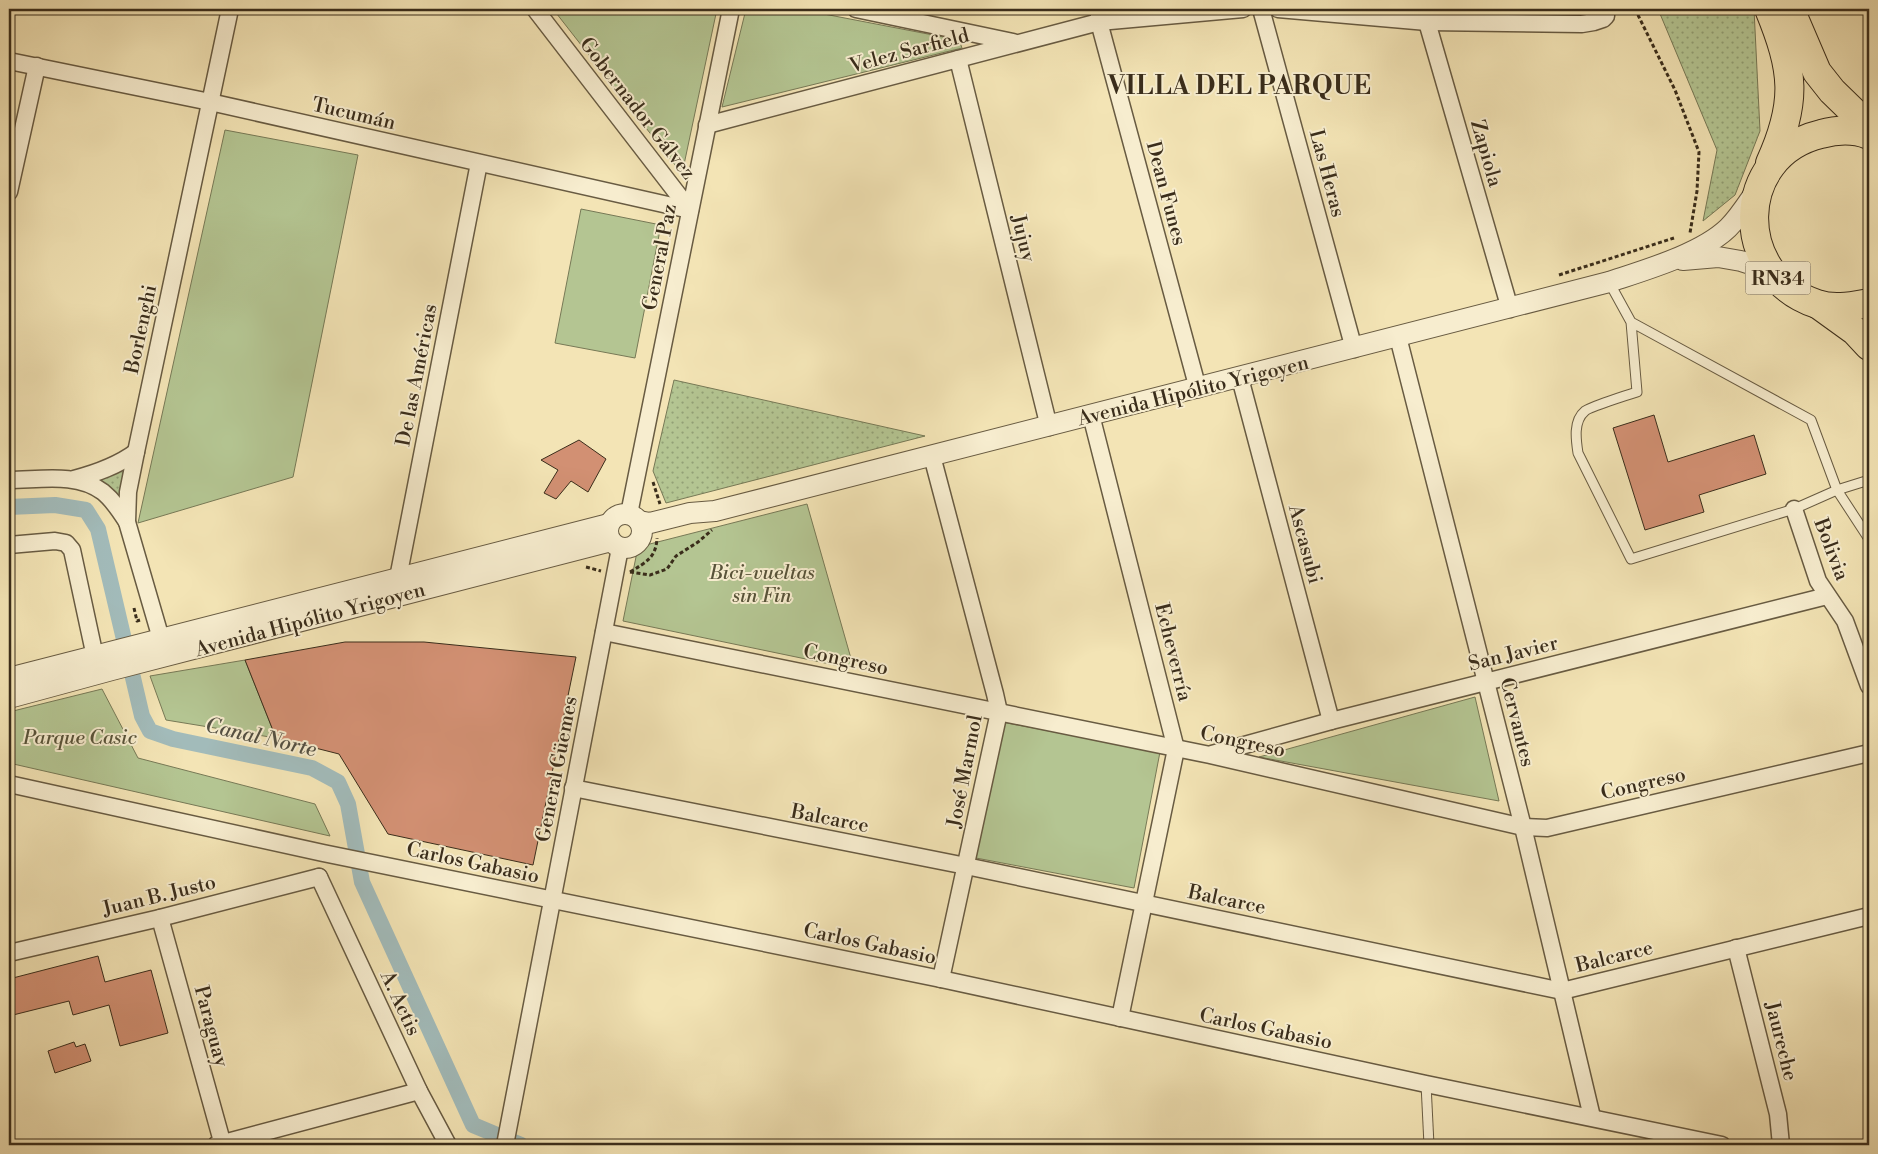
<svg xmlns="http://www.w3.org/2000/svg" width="1878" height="1154" font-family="'Libre Bodoni',serif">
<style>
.grass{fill:url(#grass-dots);stroke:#777956}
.green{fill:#b4c592;stroke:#777956}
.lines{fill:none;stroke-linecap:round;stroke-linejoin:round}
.canal{stroke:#a2bbba;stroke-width:16}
.building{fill:#d29073;stroke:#3a2d1b}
.service-casing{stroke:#685b42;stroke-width:11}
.minor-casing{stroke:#685b42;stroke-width:19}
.tertiary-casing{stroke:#685b42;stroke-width:22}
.trunk-casing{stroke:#3a2d1b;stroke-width:30}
.path{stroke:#3a2d1b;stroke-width:3;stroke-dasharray:4 2.5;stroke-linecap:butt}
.service{stroke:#f7edcf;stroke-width:9}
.minor{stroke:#f7edcf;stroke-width:16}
.tertiary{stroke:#f7edcf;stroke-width:20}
.trunk{stroke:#f3e4b5;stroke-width:28}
.labels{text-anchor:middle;stroke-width:4;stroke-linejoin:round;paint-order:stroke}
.shield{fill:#f7edcf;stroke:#736751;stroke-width:1}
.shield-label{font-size:19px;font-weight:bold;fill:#3a2d1b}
.street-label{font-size:20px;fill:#3a2d1b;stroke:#f7edcf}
.park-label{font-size:20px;font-style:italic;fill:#585339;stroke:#f7edcf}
.water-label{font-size:21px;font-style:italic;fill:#545043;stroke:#f7edcf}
.district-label{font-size:25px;font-weight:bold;letter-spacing:1px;fill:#3a2d1b;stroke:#f7edcf}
</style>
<defs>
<pattern id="grass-dots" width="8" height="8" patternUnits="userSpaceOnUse" patternTransform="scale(1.25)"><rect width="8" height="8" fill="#b4c592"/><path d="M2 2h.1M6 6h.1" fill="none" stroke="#93a076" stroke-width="1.8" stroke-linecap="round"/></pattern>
</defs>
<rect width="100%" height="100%" fill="#f3e4b5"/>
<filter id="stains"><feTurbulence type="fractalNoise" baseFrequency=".004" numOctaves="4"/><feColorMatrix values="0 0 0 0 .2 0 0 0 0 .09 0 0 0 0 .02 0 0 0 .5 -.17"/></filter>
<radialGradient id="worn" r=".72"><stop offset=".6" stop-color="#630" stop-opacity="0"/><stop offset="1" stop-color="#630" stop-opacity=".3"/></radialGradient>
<!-- grass -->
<g class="grass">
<polygon points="1658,9 1754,9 1760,131 1735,195 1703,221 1717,150"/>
<polygon points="674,380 925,436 666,503 653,471"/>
<polygon points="125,465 129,468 119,498 98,483 98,478"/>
</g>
<!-- green -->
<g class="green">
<polygon points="553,9 717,9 682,174"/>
<polygon points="746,9 798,9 959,40 962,48 722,107"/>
<polygon points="225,130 358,155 293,477 138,523"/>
<polygon points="581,209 661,225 635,358 555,343"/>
<polygon points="807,504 854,669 623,621 638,547"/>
<polygon points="245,660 276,738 166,720 150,676"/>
<polygon points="102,689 138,758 315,804 330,836 9,763 9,712"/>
<polygon points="1475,697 1499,801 1259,757"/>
<polygon points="1002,722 1160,752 1134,888 976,858"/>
</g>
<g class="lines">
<!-- canal -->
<polyline class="canal" points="9,507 55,505 86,510 98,529 142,716 150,731 173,739 312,768 338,782 348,804 362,882 473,1125 521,1145"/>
</g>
<!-- building -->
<g class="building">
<polygon points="1654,415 1668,462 1754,435 1766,474 1699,495 1704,512 1645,530 1613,428"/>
<polygon points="579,440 606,459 588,492 571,481 556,499 544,493 558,470 541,460"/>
<polygon points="345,642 424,642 576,657 533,865 388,834 339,754 276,738 245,660"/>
<polygon points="98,956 105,982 151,970 168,1033 120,1046 109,1005 73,1015 69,1001 9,1016 9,979"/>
<polygon points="74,1042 76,1047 85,1044 91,1061 55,1073 48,1051"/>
</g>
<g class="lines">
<defs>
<g id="service">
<path d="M 1609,282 L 1631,322 L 1811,420 L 1837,490 L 1794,509 L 1631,559 L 1578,453 C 1576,440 1573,421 1585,411 C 1590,407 1627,395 1637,392 L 1631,322"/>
<polyline points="1869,480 1837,490 1869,539"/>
<polyline points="1426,1084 1429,1145"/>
</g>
<g id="minor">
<polyline points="535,9 690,210"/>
<polyline points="856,9 1013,42"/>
<polyline points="1099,9 1099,22 1198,389"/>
<polyline points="1261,9 1354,349"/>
<polyline points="1278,9 1427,22 1582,24 1594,22 1603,19 1606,16 1606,9"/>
<polyline points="1426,9 1427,22 1510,309"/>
<polyline points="958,59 1049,427"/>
<polyline points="9,61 210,102 690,210"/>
<polyline points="707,125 1099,22 1243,9"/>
<polyline points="9,192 37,66"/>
<polyline points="1398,337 1523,827 1592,1117"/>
<polyline points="1240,378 1331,721"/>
<polyline points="1091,415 1176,749 1120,1018"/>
<polyline points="932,456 995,694 999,712 941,979"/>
<path d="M 74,479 C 97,473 117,466 136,452"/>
<path d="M 9,480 C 39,480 77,472 103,492 C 113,500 120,511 127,522"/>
<polyline points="1794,509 1818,581 1845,621 1869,686"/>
<polyline points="629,514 731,9"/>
<polyline points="9,545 55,541 66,543 72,550 97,666"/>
<polyline points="400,588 398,578 479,163"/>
<polyline points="604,632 1210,755 1523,827 1547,828 1869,753"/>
<polyline points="164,649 127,522 128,492 136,452 230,9"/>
<polyline points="1212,754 1331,721 1827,596"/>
<polyline points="9,784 323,853 941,979 1426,1084 1722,1145"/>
<polyline points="573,788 966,866 1562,991 1869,916"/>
<polyline points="319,877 419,1091 448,1145"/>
<polyline points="160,918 223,1145"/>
<polyline points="1736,948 1778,1114 1781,1145"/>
<polyline points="9,953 160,918 319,877"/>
<polyline points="216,1145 419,1091"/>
<polyline points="505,1145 620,548"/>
</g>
<g id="tertiary">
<polyline points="1683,260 1718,257 1741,261 1769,270"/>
<circle cx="625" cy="531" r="17"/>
<path d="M 639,521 L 650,523 L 690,513 L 715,511 L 1609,282 C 1645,270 1701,254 1728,228 C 1739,217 1747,204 1756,191"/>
<polyline points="9,678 609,524"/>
<polyline points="9,698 112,670 611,541"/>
</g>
<g id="trunk">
<path d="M 1769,9 C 1794,70 1798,102 1770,163"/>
<polyline points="1790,9 1817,72 1832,91 1869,127"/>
<path d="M 1869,135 C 1854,129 1836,130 1821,134 C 1733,155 1732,276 1817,304 C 1834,310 1852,306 1869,303"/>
<polyline points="1819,305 1855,331 1869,346"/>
</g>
</defs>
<!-- service casing -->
<use href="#service" class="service-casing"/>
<!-- minor casing -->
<use href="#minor" class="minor-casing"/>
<!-- tertiary casing -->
<use href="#tertiary" class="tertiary-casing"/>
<!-- trunk casing -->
<use href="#trunk" class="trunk-casing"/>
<!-- path -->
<g class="path">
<polyline points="1635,9 1675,90 1699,152 1697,191 1690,233"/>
<polyline points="1559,275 1674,238"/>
<polyline points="653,482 660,504"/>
<polyline points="586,567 601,571"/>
<polyline points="630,572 650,575 667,569 676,556 698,542 712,530"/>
<path d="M 630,572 C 646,562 656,558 657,538"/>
<polyline points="134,608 137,621 140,620"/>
</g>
<!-- service -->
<use href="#service" class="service"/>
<!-- minor -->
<use href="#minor" class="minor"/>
<!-- tertiary -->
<use href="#tertiary" class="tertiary"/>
<!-- trunk -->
<use href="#trunk" class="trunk"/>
</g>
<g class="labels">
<!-- shield labels -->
<rect class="shield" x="1745.5" y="261.5" width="65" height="33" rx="4"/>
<g class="shield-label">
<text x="1778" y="285">RN34</text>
</g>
<!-- street labels -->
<g class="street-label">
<text transform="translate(909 50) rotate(-15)" y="7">Velez Sarfield</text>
<text transform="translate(638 108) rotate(52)" y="7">Gobernador Gálvez</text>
<text transform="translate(354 113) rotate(13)" y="7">Tucumán</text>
<text transform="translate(1487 153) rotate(74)" y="7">Zapiola</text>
<text transform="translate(1328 173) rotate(75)" y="7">Las Heras</text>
<text transform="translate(1167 193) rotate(75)" y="7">Dean Funes</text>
<text transform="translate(1024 238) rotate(76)" y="7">Jujuy</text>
<text transform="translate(659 257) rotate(-79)" y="7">General Paz</text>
<text transform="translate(140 329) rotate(-78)" y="7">Borlenghi</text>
<text transform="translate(416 375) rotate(-79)" y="7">De las Américas</text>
<text transform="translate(1193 390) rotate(-14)" y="7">Avenida Hipólito Yrigoyen</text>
<text transform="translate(1306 544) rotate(75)" y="7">Ascasubi</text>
<text transform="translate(1832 549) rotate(69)" y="7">Bolivia</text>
<text transform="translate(310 619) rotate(-15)" y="7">Avenida Hipólito Yrigoyen</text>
<text transform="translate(1174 652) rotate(76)" y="7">Echeverría</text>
<text transform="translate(1513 653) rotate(-14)" y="7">San Javier</text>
<text transform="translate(846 659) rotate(12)" y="7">Congreso</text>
<text transform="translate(1518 722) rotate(76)" y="7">Cervantes</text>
<text transform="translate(1243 741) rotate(12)" y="7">Congreso</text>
<text transform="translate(556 769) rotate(-79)" y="7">General Güemes</text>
<text transform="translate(964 771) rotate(-79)" y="7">José Marmol</text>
<text transform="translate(1643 783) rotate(-13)" y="7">Congreso</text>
<text transform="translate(830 818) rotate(11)" y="7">Balcarce</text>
<text transform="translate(473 862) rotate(12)" y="7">Carlos Gabasio</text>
<text transform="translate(159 895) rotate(-14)" y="7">Juan B. Justo</text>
<text transform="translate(1227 899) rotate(12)" y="7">Balcarce</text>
<text transform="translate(870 943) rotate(12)" y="7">Carlos Gabasio</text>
<text transform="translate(1614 956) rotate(-14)" y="7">Balcarce</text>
<text transform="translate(401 1003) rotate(65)" y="7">A. Actis</text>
<text transform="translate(212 1026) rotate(75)" y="7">Paraguay</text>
<text transform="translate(1266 1028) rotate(12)" y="7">Carlos Gabasio</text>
<text transform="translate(1782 1041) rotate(76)" y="7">Jaureche</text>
</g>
<!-- park labels -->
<g class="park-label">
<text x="762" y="579">Bici-vueltas<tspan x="762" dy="23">sin Fin</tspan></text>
<text x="80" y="744">Parque Casic</text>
</g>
<!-- water labels -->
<g class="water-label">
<text transform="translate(261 737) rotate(13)" y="7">Canal Norte</text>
</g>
<!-- district labels -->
<g class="district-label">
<text x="1240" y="94">VILLA DEL PARQUE</text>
</g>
</g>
<!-- margin -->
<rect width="1878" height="1154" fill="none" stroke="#f3e4b5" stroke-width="30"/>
<rect x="10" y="10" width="1858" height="1134" fill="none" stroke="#3a2d1b" stroke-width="2.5"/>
<rect x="15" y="15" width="1848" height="1124" fill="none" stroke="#3a2d1b"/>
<rect width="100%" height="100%" filter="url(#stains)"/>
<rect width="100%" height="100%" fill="url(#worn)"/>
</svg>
